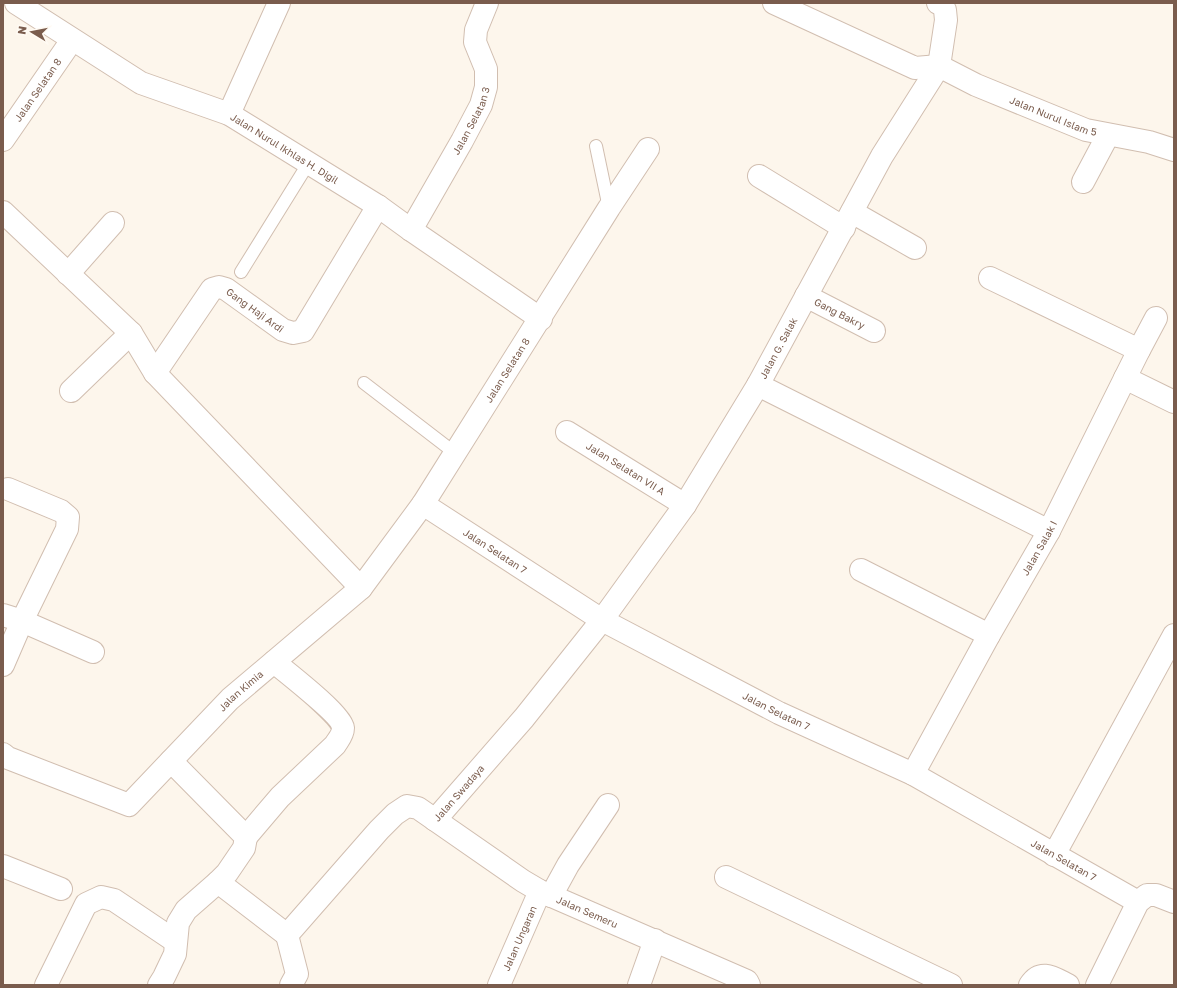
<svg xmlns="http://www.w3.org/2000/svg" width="1177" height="988" font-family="'Golos Text',sans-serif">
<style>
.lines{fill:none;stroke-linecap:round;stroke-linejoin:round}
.lane-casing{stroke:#d1beb0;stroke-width:14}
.street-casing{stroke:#d1beb0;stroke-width:24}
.lane{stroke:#fff;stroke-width:12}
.street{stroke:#fff;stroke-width:22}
.labels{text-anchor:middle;stroke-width:3;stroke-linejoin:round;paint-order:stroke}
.street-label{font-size:10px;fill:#7a5c4d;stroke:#fffaf3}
</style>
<rect width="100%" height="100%" fill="#fdf6ec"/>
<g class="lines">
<defs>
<g id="lane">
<polyline points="596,146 609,208"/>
<polyline points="241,272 308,164"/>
<polyline points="364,383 455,453"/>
</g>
<g id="street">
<path id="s1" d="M 16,3 L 141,83 L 229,114 L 378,206 L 411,230 L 541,319"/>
<polyline points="774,3 915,68 939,66"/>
<path id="s2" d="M 939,66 L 976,85 L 1086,130 L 1149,142 L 1174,150"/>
<polyline points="229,114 279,3"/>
<path id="s3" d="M 3,140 L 72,40"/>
<polyline points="759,176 844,228"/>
<polyline points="1083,182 1108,135"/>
<polyline points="3,212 131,333 155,373 361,588"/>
<polyline points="852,212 915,248"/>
<path id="s4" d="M 411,230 L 462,141 L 481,105 L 486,87 L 486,69 L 475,42 L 476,30 L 487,3"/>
<polyline points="68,274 113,223"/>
<polyline points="990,278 1139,350"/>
<path id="s5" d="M 806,296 L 874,331"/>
<path id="s6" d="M 155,373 L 212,289 L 219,287 L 226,289 L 283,330 L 293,333 L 303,331 L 378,206"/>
<polyline points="1125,378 1174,402"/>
<polyline points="758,385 1049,531"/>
<polyline points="71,391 131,333"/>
<path id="s7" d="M 567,432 L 685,505"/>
<path id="s8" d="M 423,504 L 602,620 L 779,713 L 913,774 L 1138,902"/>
<polyline points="861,570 989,635"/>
<polyline points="3,615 22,621 93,652"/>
<polyline points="3,665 22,621 67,529 68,517 61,511 8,489"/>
<path id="s9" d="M 3,754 L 8,758 L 129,805 L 230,699 L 361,588 L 423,504 L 609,208 L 648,149"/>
<polyline points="171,761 246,837 244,848 227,873 218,882 287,935"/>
<path id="s10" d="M 913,774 L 989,635 L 1049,531 L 1139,350 L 1156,318"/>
<path id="s11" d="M 435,820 L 524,718 L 602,620 L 685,505 L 758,385 L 882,156 L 939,66 L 946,20 L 945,10 L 942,5 L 938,3"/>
<path d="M 246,837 L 280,797 L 335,745 C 338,740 343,735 343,728 C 342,715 286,672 274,662"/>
<polyline points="1054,855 1174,635"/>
<polyline points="3,866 61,889"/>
<polyline points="726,877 951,985"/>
<polyline points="551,896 568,865 608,805"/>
<path id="s12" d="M 287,935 L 379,830 L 395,814 L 407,806 L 418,808 L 523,881 L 540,891 L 747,981 L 749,985"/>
<polyline points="287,935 297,974 291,985"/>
<polyline points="46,985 86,904 101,897 114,900 175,941"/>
<polyline points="159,985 164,977 175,954 178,923 186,910 218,882"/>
<path id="s13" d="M 499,985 L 540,891"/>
<polyline points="639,985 655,940"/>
<path d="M 1030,985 C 1041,968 1054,978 1068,985"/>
<polyline points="1097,985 1138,902 1147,895 1156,895 1174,902"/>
</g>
</defs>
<!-- lane casing -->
<use href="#lane" class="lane-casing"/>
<!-- street casing -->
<use href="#street" class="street-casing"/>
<!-- lane -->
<use href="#lane" class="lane"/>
<!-- street -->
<use href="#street" class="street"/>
</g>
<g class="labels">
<!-- street labels -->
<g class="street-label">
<text dy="4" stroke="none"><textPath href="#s3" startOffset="61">Jalan Selatan 8</textPath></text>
<text dy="4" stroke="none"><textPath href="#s2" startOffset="125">Jalan Nurul Islam 5</textPath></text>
<text dy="4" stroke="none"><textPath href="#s4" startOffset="125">Jalan Selatan 3</textPath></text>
<text dy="4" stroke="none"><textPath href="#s1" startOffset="307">Jalan Nurul Ikhlas H. Digil</textPath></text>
<text dy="4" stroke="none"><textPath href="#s6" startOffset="152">Gang Haji Ardi</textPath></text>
<text dy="4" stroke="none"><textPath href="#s5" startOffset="38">Gang Bakry</textPath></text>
<text dy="4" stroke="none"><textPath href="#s11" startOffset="585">Jalan G. Salak</textPath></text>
<text dy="4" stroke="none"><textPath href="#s9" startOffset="717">Jalan Selatan 8</textPath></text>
<text dy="4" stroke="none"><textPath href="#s7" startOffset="69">Jalan Selatan VII A</textPath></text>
<text dy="4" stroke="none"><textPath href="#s10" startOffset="259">Jalan Salak I</textPath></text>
<text dy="4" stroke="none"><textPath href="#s8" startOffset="86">Jalan Selatan 7</textPath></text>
<text dy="4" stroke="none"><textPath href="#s9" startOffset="296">Jalan Kimia</textPath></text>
<text dy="4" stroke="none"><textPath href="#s8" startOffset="410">Jalan Selatan 7</textPath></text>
<text dy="4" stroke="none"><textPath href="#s11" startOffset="36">Jalan Swadaya</textPath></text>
<text dy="4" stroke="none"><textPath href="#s8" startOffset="734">Jalan Selatan 7</textPath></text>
<text dy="4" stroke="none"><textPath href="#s12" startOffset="387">Jalan Semeru</textPath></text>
<text dy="4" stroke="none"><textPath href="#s13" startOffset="51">Jalan Ungaran</textPath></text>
</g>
</g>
<!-- border -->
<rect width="1177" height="988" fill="none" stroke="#7a5c4d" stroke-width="8"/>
<!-- north arrow -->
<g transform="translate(32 32) rotate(280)" stroke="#fffaf3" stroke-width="3" paint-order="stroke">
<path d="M0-3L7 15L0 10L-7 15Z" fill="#7a5c4d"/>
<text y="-6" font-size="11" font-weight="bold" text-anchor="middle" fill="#7a5c4d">N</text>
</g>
</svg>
